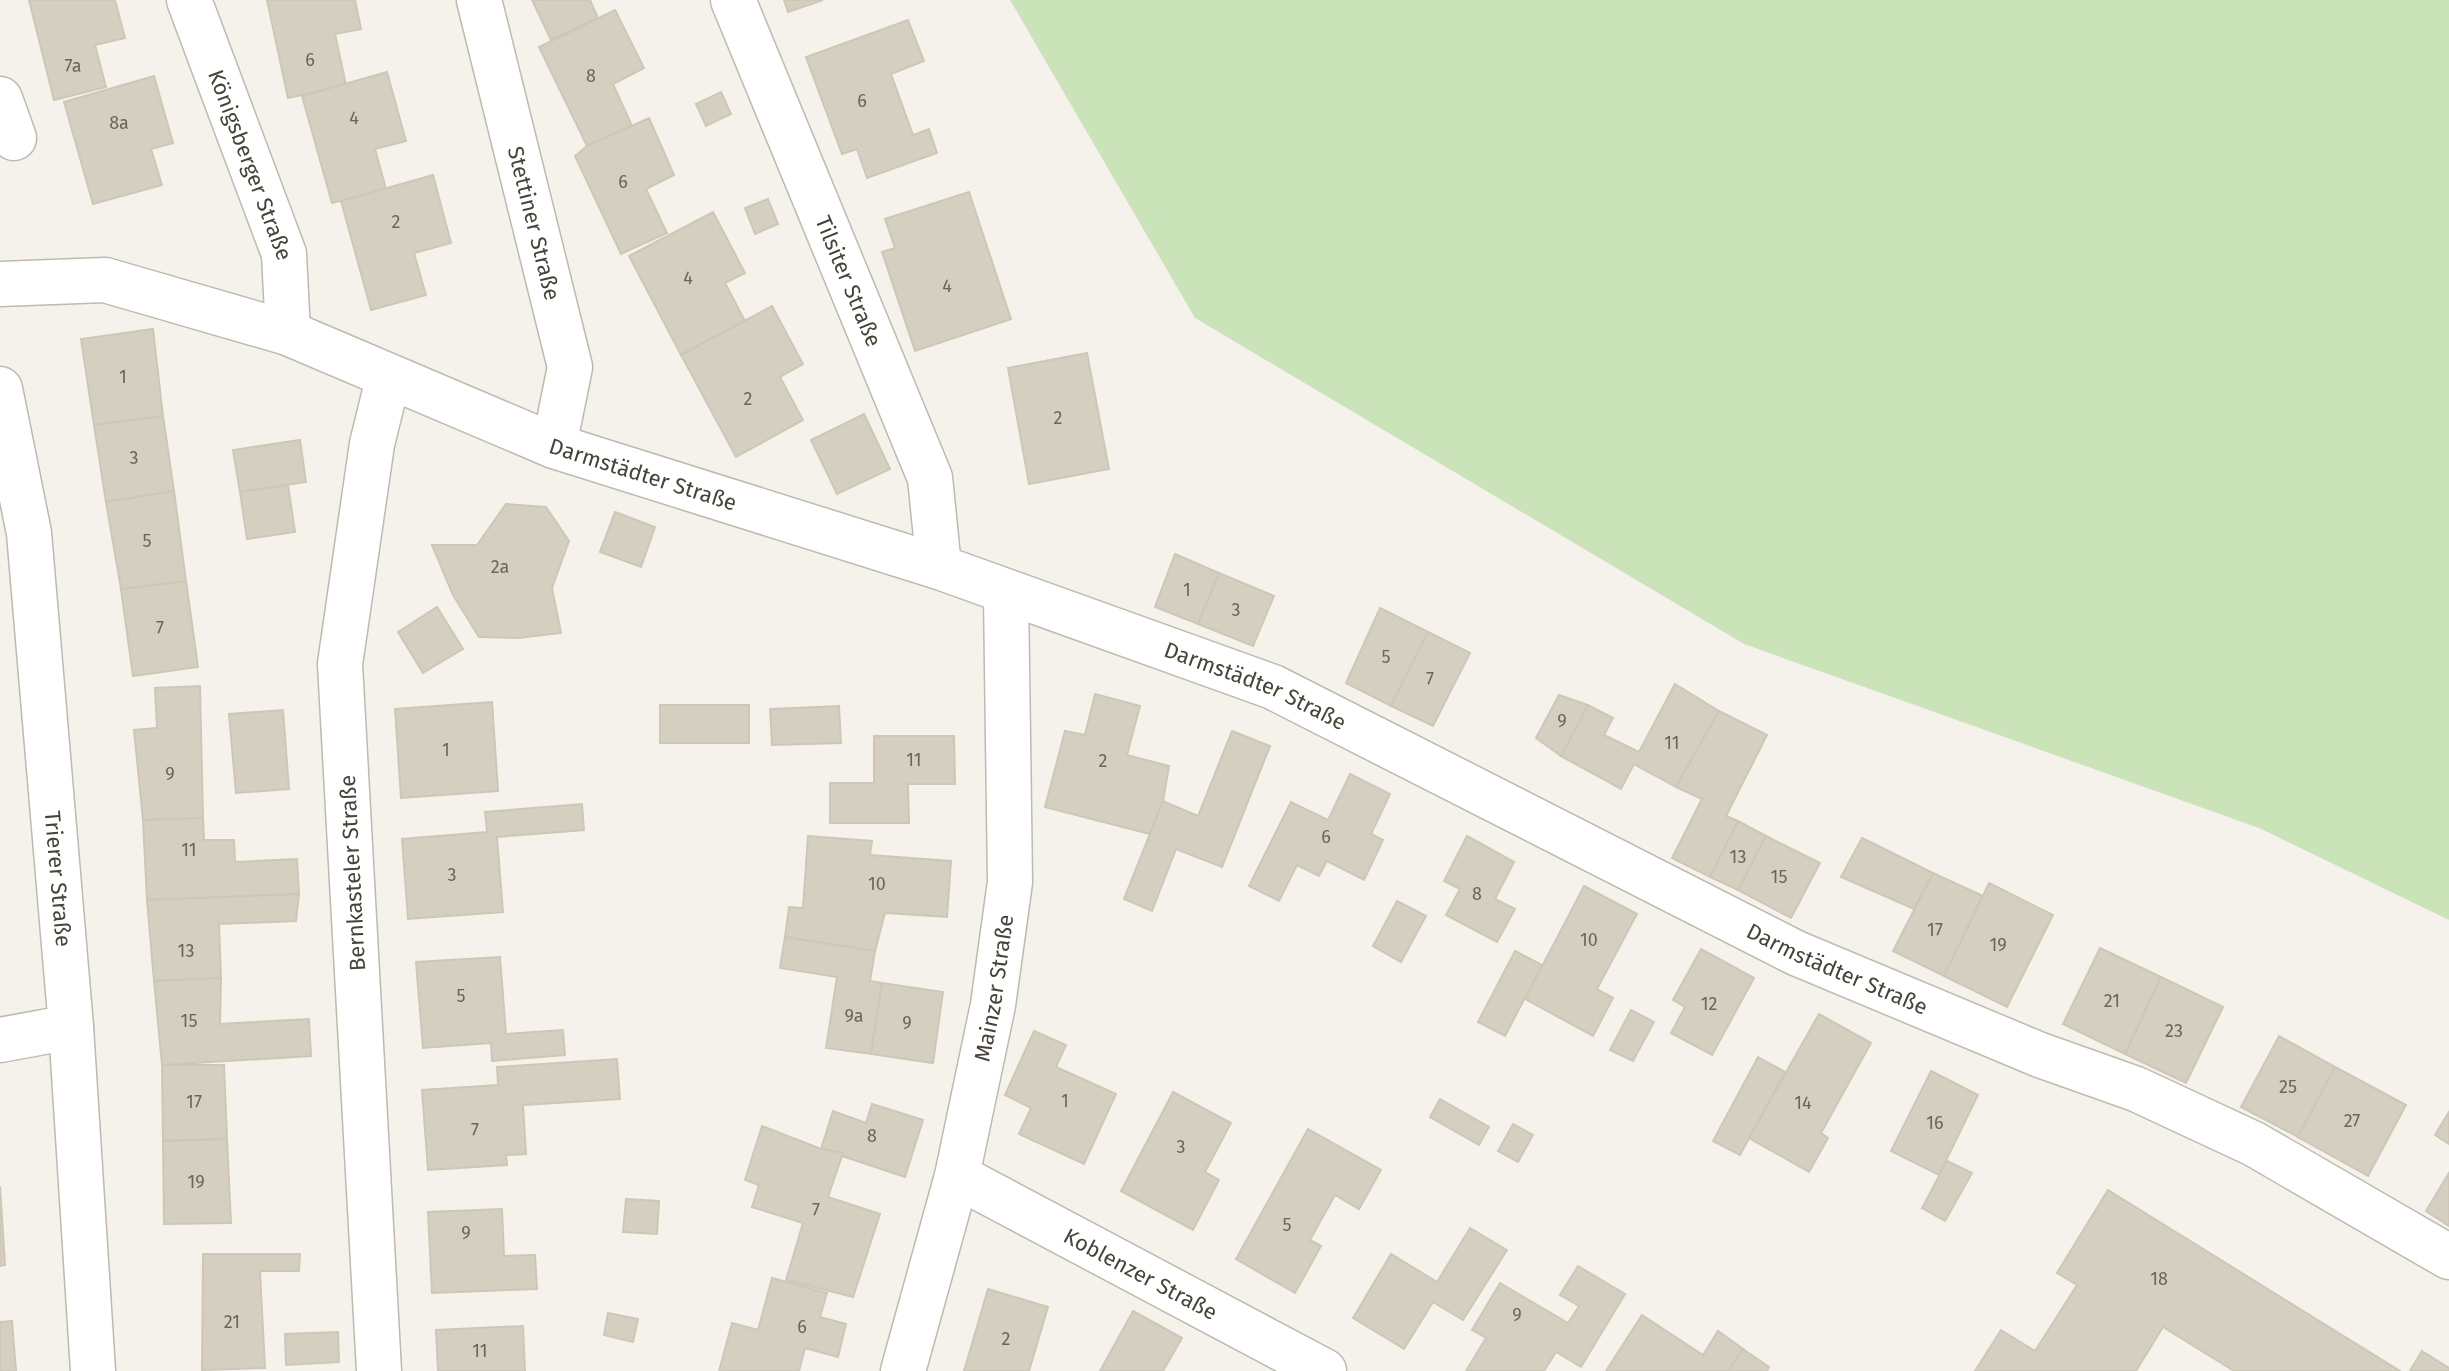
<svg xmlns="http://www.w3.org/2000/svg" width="2449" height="1371" font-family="'Fira Sans',sans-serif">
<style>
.green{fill:#cbe3b9}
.building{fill:#d4cfc1;stroke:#cec7b5;stroke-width:2}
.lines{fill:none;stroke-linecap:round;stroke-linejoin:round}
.minor-casing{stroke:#bebaae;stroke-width:47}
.minor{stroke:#fff;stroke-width:44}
.labels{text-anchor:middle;stroke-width:6;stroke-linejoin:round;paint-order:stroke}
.number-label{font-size:18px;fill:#6a665b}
.street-label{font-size:22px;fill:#474339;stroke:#fff}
</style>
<rect width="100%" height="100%" fill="#f4f2eb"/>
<!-- green -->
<polygon class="green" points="1010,0 2449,0 2449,920 2259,828 1744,644 1195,318"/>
<!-- building -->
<g class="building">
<polygon points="29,0 115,0 125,38 95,45 106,87 54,100"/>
<polygon points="267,0 355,0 361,29 335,34 346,85 288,98"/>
<polygon points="532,0 590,0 598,18 551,40"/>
<polygon points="784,0 823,0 788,12"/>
<polygon points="615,10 644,68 613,84 632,126 587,146 539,47"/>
<polygon points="908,20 924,61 891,74 913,135 929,129 937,153 867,178 857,149 842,154 806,57"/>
<polygon points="387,72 406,141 375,149 386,189 332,203 302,96"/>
<polygon points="154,76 173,143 151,149 162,185 93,204 64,102"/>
<polygon points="721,92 731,114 706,126 696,104"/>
<polygon points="649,118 674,175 646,189 667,233 621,254 575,156 587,146"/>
<polygon points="433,175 451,243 414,253 426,295 371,310 341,201"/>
<polygon points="969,192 1011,319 915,351 882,252 895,248 885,219"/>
<polygon points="768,199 778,224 755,234 745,208"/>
<polygon points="713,212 745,273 725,283 745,321 681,355 629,256"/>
<polygon points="772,306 803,364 780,377 803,420 736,457 681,355"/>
<polygon points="153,329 163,416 94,425 81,339"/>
<polygon points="1087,353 1109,469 1029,484 1008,368"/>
<polygon points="864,414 890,469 837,494 811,440"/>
<polygon points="163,416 174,491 106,502 94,425"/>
<polygon points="300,440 306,482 240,492 233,450"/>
<polygon points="288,485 295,532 247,539 240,492"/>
<polygon points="174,491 186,581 121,589 106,502"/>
<polygon points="506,504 546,507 569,541 552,588 561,633 518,638 479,637 453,595 432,545 477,545"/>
<polygon points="615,512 655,527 641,567 600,552"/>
<polygon points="1175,554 1219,573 1198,624 1155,607"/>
<polygon points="1219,573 1274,596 1253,646 1198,624"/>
<polygon points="186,581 198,667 133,676 121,589"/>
<polygon points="437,607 463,649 423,673 398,632"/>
<polygon points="1380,608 1428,632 1391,706 1346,683"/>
<polygon points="1428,632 1470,653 1433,726 1391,706"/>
<polygon points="1675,684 1719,711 1676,787 1634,764 1621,789 1561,756 1588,705 1613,718 1604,735 1639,752"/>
<polygon points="200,686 203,818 143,820 134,730 157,728 155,688"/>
<polygon points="1095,694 1140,706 1127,755 1169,766 1163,801 1150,834 1045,807 1065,731 1085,735"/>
<polygon points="1559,695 1588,705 1561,756 1536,738"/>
<polygon points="492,702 498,791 401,798 395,709"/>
<rect x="660" y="705" width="89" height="38"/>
<polygon points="839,706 841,743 772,745 770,709"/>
<polygon points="283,710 289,789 236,793 229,714"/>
<polygon points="1719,711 1767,735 1726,816 1738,821 1710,877 1672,858 1702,799 1676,787"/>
<polygon points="1232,731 1270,746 1222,867 1176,849 1152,911 1124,899 1163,801 1198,816"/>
<polygon points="874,736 954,736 955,784 908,784 909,823 830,823 830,783 874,783"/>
<polygon points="1350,774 1390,794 1371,834 1383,840 1364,880 1327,861 1319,876 1297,865 1279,901 1249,886 1291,802 1328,820"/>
<polygon points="582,804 584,830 497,837 503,912 408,919 402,839 487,832 485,812"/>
<polygon points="203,818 204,840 234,840 235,862 297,859 299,894 147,900 143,820"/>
<polygon points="1738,821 1766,836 1738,890 1710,877"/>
<polygon points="808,836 872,841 870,855 951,861 947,917 885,913 875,951 785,937 789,907 803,908"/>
<polygon points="1467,836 1514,862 1495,899 1515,909 1497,942 1446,915 1460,889 1444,881"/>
<polygon points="1766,836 1820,863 1791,918 1738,890"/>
<polygon points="1862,838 1933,873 1914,909 1841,877"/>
<polygon points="1933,873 1983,896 1944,976 1893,951"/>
<polygon points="1989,883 2053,915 2007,1007 1944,976"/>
<polygon points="1584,886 1637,914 1597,989 1613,998 1593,1036 1525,999"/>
<polygon points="299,894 296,921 219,924 221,978 154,981 147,900"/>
<polygon points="1397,901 1426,916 1401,962 1373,946"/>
<polygon points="785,937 875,951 870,981 882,983 871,1054 826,1048 837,977 780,968"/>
<polygon points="2100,948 2161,977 2125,1054 2063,1024"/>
<polygon points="1701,949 1754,978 1712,1055 1671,1033 1685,1007 1673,1000"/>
<polygon points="1515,951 1542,965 1505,1036 1478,1022"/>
<polygon points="500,957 506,1034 563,1030 565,1055 492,1061 491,1043 423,1048 416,962"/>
<polygon points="2161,977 2223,1007 2186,1083 2125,1054"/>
<polygon points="221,978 220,1024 309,1019 311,1056 162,1065 154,981"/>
<polygon points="882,983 943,992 933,1063 871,1054"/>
<polygon points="1631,1010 1654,1022 1633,1061 1610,1050"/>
<polygon points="1819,1014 1871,1043 1821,1133 1828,1138 1809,1172 1749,1138"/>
<polygon points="1034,1031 1066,1045 1056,1067 1116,1094 1084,1164 1019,1134 1031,1108 1005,1095"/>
<polygon points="2279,1036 2335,1067 2298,1137 2241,1107"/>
<polygon points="1758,1057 1785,1072 1740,1155 1713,1141"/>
<polygon points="617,1059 620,1099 523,1105 526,1154 506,1155 507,1165 428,1170 422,1090 498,1085 497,1067"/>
<polygon points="162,1065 224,1065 227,1139 163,1141"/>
<polygon points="2335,1067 2406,1105 2368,1176 2298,1137"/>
<polygon points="1931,1071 1978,1095 1939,1175 1891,1151"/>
<polygon points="1173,1092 1231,1123 1205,1172 1219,1180 1193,1230 1121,1191"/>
<polygon points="1440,1099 1489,1127 1479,1145 1430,1117"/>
<polygon points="872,1104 923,1120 905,1177 821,1149 833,1111 866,1123"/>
<polygon points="2449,1112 2449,1144 2435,1135"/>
<polygon points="1513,1124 1533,1135 1518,1162 1498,1151"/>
<polygon points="762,1126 821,1149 843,1153 828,1197 880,1214 853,1297 786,1280 803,1223 752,1207 759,1185 745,1180"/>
<polygon points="1308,1129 1381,1170 1359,1209 1335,1195 1310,1240 1321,1246 1295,1293 1236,1259"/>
<polygon points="227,1139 231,1223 164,1224 163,1141"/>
<polygon points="1947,1161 1972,1173 1945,1221 1922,1208"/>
<polygon points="2449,1173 2449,1226 2426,1211"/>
<polygon points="0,1186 5,1265 0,1266"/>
<polygon points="2108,1190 2400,1371 2234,1371 2163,1327 2136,1371 1975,1371 2001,1330 2035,1351 2077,1285 2057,1273"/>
<polygon points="626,1199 659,1201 657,1234 623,1232"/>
<polygon points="502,1209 504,1256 535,1255 537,1289 432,1293 428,1212"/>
<polygon points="1470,1228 1507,1250 1463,1320 1433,1302 1404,1349 1353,1318 1391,1254 1437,1282"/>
<polygon points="203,1254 300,1254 299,1271 260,1271 265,1368 202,1370"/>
<polygon points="1578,1266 1625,1294 1581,1367 1556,1352 1544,1371 1466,1371 1486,1338 1472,1330 1500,1283 1568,1323 1579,1306 1560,1295"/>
<polygon points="772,1278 827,1293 820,1317 846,1324 838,1357 805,1348 799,1371 719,1371 732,1323 758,1330"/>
<polygon points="988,1289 1048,1307 1029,1371 964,1371"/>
<polygon points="1133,1311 1182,1338 1163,1371 1100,1371"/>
<polygon points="608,1313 638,1319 633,1342 604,1335"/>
<polygon points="1642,1315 1703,1355 1718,1331 1743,1349 1728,1371 1606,1371"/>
<polygon points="12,1321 16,1371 0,1371 0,1322"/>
<polygon points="523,1326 525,1371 438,1371 436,1330"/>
<polygon points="338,1332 339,1362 286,1365 285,1334"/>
<polygon points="1743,1349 1769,1367 1767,1371 1728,1371"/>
<polygon points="2422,1351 2449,1368 2449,1371 2410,1371"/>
</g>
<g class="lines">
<defs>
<g id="minor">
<path id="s1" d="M 189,0 L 284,254 L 288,333"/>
<path id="s2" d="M 479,0 L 570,367 L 554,446"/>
<path id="s3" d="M 733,0 L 930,478 L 939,567"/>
<polyline points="0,99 14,138"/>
<path id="s4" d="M 0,284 L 105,280 L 288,333 L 554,446 L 939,567 L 1273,687 L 1796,953 L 2040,1055 L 2136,1089 L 2254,1144 L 2449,1257"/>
<path id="s5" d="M 0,389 L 29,533 L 71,1027 L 93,1371"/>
<polyline points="0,1040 71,1027"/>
<path id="s6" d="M 957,1176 L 1324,1371"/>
<polyline points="379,1371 340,664 372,444 388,379"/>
<path id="s7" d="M 903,1371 L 957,1176 L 993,1005 L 1010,882 L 1006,594"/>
</g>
</defs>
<!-- minor casing -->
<use href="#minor" class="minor-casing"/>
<!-- minor -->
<use href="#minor" class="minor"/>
</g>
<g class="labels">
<!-- number labels -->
<g class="number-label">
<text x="310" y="66">6</text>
<text x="73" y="72">7a</text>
<text x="591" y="82">8</text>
<text x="862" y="107">6</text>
<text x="354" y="124">4</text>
<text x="119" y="129">8a</text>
<text x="623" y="188">6</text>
<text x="396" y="228">2</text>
<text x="688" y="284">4</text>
<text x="947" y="292">4</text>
<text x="123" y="383">1</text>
<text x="748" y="405">2</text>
<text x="1058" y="424">2</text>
<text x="134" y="464">3</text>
<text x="147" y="547">5</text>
<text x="500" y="573">2a</text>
<text x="1187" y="596">1</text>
<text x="1236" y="616">3</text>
<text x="160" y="634">7</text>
<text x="1386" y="663">5</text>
<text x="1430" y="685">7</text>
<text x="1562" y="727">9</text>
<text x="1672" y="749">11</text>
<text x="446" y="756">1</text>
<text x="914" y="766">11</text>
<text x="1103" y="767">2</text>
<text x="170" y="780">9</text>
<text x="1326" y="843">6</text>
<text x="189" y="856">11</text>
<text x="1738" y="863">13</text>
<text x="452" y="881">3</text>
<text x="1779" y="883">15</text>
<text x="877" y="890">10</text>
<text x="1477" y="900">8</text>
<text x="1935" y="936">17</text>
<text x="1589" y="946">10</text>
<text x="1998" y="951">19</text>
<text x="186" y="957">13</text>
<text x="461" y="1002">5</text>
<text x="2112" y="1007">21</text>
<text x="1709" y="1010">12</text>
<text x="854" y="1022">9a</text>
<text x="189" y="1027">15</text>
<text x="907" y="1029">9</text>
<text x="2174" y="1037">23</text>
<text x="2288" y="1093">25</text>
<text x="1065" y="1107">1</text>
<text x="194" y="1108">17</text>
<text x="1803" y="1109">14</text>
<text x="2352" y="1127">27</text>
<text x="1935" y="1129">16</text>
<text x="475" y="1136">7</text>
<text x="872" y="1142">8</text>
<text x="1181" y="1153">3</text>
<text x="196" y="1188">19</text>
<text x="816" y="1216">7</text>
<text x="1287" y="1231">5</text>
<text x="466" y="1239">9</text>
<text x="2159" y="1285">18</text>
<text x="1517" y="1321">9</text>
<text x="232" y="1328">21</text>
<text x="802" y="1333">6</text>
<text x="1006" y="1345">2</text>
<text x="480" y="1357">11</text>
</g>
<!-- street labels -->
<g class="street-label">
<text dy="8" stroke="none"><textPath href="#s1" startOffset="176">Königsberger Straße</textPath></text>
<text dy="8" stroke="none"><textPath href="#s2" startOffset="230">Stettiner Straße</textPath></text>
<text dy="8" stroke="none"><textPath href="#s3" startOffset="304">Tilsiter Straße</textPath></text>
<text dy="8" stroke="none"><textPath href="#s4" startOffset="678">Darmstädter Straße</textPath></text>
<text dy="8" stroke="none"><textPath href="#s4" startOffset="1326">Darmstädter Straße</textPath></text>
<text transform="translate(352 873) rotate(-93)" y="8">Bernkasteler Straße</text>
<text dy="8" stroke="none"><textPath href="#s5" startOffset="494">Trierer Straße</textPath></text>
<text dy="8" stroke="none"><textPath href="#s4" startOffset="1974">Darmstädter Straße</textPath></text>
<text dy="8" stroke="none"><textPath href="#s7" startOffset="394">Mainzer Straße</textPath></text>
<text dy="8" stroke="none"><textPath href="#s6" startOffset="208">Koblenzer Straße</textPath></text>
</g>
</g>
</svg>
